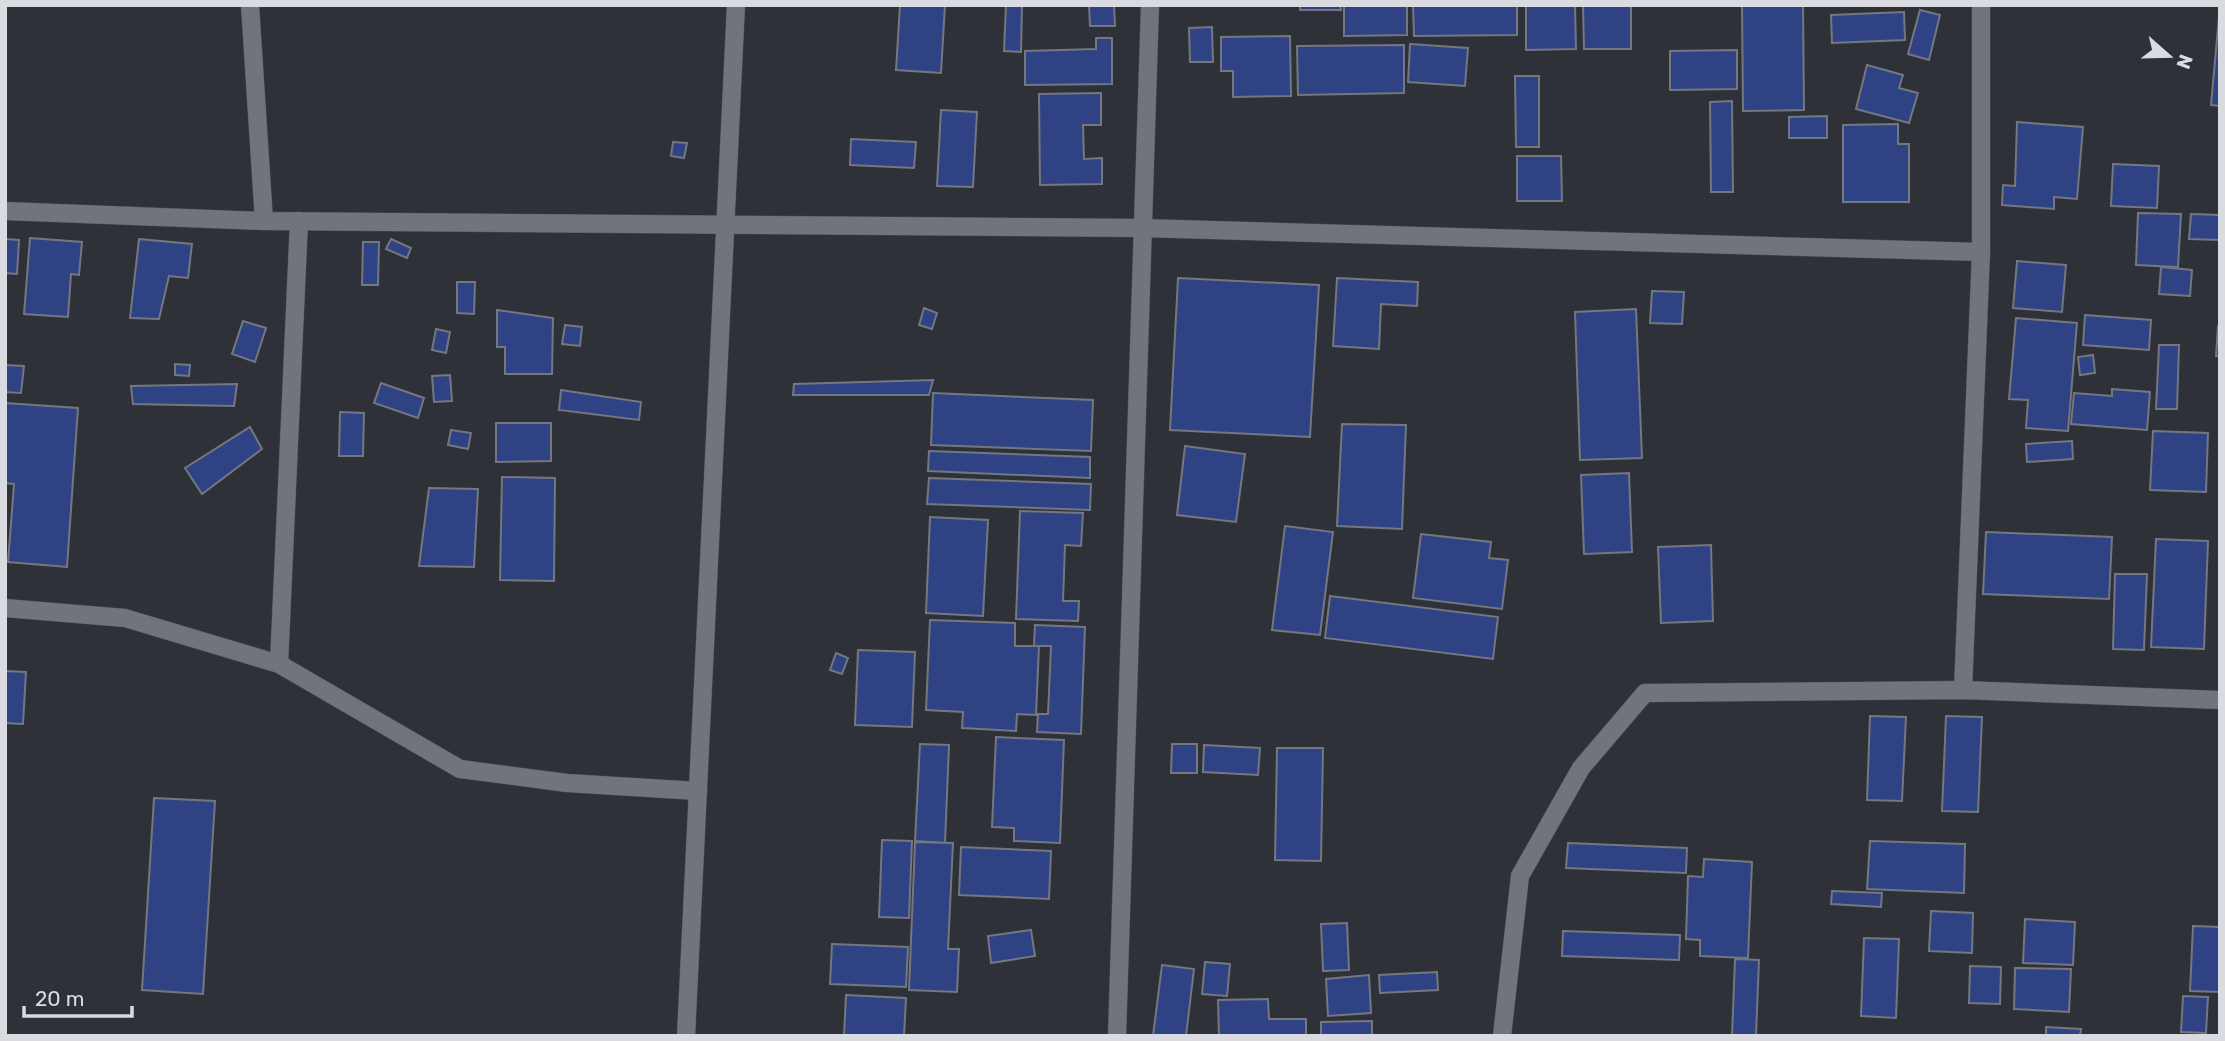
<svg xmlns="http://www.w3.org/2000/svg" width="2225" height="1041" font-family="Rubik,sans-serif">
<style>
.building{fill:#2f4384;stroke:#74777f;stroke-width:2}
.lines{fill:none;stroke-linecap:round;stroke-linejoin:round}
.minor-casing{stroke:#4d4f55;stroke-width:19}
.minor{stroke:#71747d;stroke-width:18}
</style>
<rect width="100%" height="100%" fill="#2e3138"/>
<!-- building -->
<g class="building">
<polygon points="900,5 945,5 941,73 896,70"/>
<polygon points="1006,5 1022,5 1021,52 1004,51"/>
<polygon points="1089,5 1114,5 1115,26 1090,26"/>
<polygon points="1300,5 1340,5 1341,10 1300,10"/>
<polygon points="1344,5 1407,5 1407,35 1344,36"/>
<polygon points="1413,5 1517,5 1517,35 1414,36"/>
<polygon points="1526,5 1575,5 1576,49 1526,50"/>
<polygon points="1583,5 1631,5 1631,49 1584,49"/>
<polygon points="1803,5 1804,110 1743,111 1742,6"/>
<polygon points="2220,5 2220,106 2211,105"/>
<polygon points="1920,10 1940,15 1929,60 1908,54"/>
<polygon points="1904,12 1905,40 1832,43 1831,15"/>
<polygon points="1212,27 1213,62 1190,62 1189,28"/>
<polygon points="1290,36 1291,96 1233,97 1233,71 1221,71 1221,37"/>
<polygon points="1096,38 1112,38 1112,84 1025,85 1025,51 1096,49"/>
<polygon points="1410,44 1468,48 1465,86 1408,82"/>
<polygon points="1404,45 1404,93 1298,95 1297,46"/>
<polygon points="1737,50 1737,89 1670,90 1670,51"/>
<polygon points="1867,65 1903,75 1899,88 1918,93 1909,123 1856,109"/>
<polygon points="1515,76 1539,76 1539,147 1516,147"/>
<polygon points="1101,93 1101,125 1083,125 1084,159 1102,158 1102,184 1040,185 1039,94"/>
<polygon points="1732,101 1733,192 1711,192 1710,102"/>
<polygon points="941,110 977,112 973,187 937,186"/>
<polygon points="1827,116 1827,138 1789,138 1789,117"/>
<polygon points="2017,122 2083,127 2077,199 2054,197 2054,209 2002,205 2003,185 2015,186"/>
<polygon points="1898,124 1898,144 1909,144 1909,202 1843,202 1843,125"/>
<polygon points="851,139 916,142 914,168 850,165"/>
<polygon points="673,142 687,143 684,158 671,156"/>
<polygon points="1517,156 1561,156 1562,201 1517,201"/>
<polygon points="2113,164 2159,166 2157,208 2111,206"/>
<polygon points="2138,213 2181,214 2178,267 2136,265"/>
<polygon points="2191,214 2220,215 2220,240 2189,239"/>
<polygon points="30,238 82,242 79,275 71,274 68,317 24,314"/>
<polygon points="5,239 19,240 17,274 5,273"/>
<polygon points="139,239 192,244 188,278 169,276 159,319 130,318"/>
<polygon points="391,239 411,248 407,258 386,249"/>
<polygon points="363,242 379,242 378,285 362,285"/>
<polygon points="2017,261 2066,265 2062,312 2013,308"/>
<polygon points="2161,267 2192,270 2190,296 2159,294"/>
<polygon points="1178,278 1319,285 1310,437 1170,430"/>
<polygon points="1337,278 1418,282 1417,306 1381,304 1379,349 1333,346"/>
<polygon points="457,282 475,282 474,314 457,313"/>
<polygon points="1652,291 1684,292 1682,324 1650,323"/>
<polygon points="924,308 937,313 932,329 919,325"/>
<polygon points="1636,309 1642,458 1580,460 1575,312"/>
<polygon points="497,310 553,318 552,374 505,374 505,347 497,347"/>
<polygon points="2085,315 2151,320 2149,350 2083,345"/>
<polygon points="2016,318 2077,323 2068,431 2026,428 2028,400 2009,399"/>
<polygon points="243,321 266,328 255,362 232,354"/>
<polygon points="565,325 582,327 580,346 562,344"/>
<polygon points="2218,326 2220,326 2220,356 2216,356"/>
<polygon points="436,329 450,332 446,353 432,350"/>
<polygon points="2159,345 2179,345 2177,409 2156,409"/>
<polygon points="2093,355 2095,373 2080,375 2078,357"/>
<polygon points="175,364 190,365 189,376 175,375"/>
<polygon points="5,365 24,366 21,393 5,392"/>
<polygon points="450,375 452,401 434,402 432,376"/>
<polygon points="933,380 929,395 793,395 794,384"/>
<polygon points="381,383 424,398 418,418 374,403"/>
<polygon points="237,384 234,406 133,404 131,386"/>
<polygon points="2112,389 2150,392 2147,430 2071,424 2074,393 2112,396"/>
<polygon points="561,390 641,402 639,420 559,410"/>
<polygon points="933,393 1093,400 1091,451 931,445"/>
<polygon points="5,403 78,408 67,567 8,562 14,484 5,483"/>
<polygon points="340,412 364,413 363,456 339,456"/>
<polygon points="496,423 551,423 551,461 496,462"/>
<polygon points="1342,424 1406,425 1402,529 1337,526"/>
<polygon points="250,427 262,449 202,494 185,468"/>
<polygon points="451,430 471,433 468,449 448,445"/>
<polygon points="2153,431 2208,433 2206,492 2150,490"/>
<polygon points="2072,441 2073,459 2027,462 2026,444"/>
<polygon points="1185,446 1245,454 1236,522 1177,515"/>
<polygon points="929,451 1090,457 1090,478 928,471"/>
<polygon points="1629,473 1632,552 1584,554 1581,475"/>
<polygon points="502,477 555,478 554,581 500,580"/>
<polygon points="929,478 1091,484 1090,510 927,504"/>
<polygon points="429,488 478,489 474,567 419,566"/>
<polygon points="1020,511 1083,513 1081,546 1065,545 1063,601 1079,601 1078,621 1016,619"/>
<polygon points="930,517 988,520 983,616 926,613"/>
<polygon points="1285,526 1333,532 1320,635 1272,630"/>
<polygon points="1986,532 2112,537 2109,599 1983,594"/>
<polygon points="1421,534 1491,542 1489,558 1508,560 1502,609 1413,598"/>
<polygon points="2156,539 2208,541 2204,649 2151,647"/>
<polygon points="1711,545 1713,621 1661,623 1658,547"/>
<polygon points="2115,574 2147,574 2144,650 2113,649"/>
<polygon points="1330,596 1498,617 1493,659 1325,638"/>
<polygon points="930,620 1015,623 1015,646 1039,646 1036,715 1017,714 1016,731 962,728 963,712 926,710"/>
<polygon points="1035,625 1085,627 1081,734 1037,732 1038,714 1048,714 1051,646 1034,646"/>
<polygon points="858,650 915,652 912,727 855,725"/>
<polygon points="836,653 848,658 842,674 830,670"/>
<polygon points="5,671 26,672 23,724 5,723"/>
<polygon points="1870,716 1906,717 1902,801 1867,800"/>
<polygon points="1946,716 1982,717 1978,812 1942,811"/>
<polygon points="996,737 1064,740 1060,843 1014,841 1014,828 992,827"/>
<polygon points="920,744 949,745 945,843 915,841"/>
<polygon points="1172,744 1197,744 1197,773 1171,773"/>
<polygon points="1204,745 1260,748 1258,775 1203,772"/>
<polygon points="1277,748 1323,748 1321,861 1275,860"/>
<polygon points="154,798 215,801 203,994 142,990"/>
<polygon points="882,840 912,841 909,918 879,917"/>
<polygon points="1870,841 1965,844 1964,893 1867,889"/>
<polygon points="915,842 953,843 948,949 959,949 957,992 909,990"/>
<polygon points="1568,843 1687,848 1686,873 1566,868"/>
<polygon points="961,847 1051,851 1049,899 959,895"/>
<polygon points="1704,859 1752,862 1748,958 1700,956 1700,940 1686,939 1688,876 1703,877"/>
<polygon points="1832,891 1882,893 1881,907 1831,904"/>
<polygon points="1931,911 1973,913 1972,953 1929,951"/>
<polygon points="2025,919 2075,922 2073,965 2023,963"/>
<polygon points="1347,923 1349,970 1323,971 1321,924"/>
<polygon points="2193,926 2220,927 2220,992 2190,991"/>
<polygon points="1031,930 1035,956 991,963 988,936"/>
<polygon points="1563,931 1680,935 1679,960 1562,956"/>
<polygon points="1864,938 1899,939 1896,1018 1861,1016"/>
<polygon points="832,944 908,947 906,987 830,984"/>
<polygon points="1735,959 1759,960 1756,1036 1732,1036"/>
<polygon points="1205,962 1230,964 1227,996 1202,994"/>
<polygon points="1162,965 1194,969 1186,1036 1153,1036"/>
<polygon points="1970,966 2001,967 2000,1004 1969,1003"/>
<polygon points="2015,968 2071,969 2069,1012 2014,1009"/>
<polygon points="1437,972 1438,990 1380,993 1379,975"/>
<polygon points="1369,975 1371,1013 1328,1016 1326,979"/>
<polygon points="846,995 906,998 904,1036 844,1036"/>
<polygon points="2183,996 2208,997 2206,1033 2181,1032"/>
<polygon points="1268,999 1269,1019 1306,1019 1306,1036 1219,1036 1218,1000"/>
<polygon points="1372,1021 1372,1036 1321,1036 1321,1022"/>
<polygon points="2046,1027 2081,1029 2080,1036 2046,1036"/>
</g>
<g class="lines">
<defs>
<g id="minor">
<polyline points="250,5 264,221"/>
<polyline points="5,211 264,221 1142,228 1981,252"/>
<polyline points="5,608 125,618 279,664 460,769 567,783 698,791"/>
<polyline points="279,664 299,221"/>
<polyline points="1963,690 1981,252 1981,5"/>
<polyline points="686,1036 736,5"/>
<polyline points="1117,1036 1150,5"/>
<polyline points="1502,1036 1520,876 1581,768 1645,693 1963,690 2220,700"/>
</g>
</defs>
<!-- minor casing -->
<use href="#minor" class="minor-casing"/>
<!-- minor -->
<use href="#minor" class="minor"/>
</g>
<!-- border -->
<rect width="2225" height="1041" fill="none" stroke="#d9dbe0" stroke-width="14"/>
<!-- north arrow -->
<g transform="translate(2169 56) rotate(110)" stroke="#2e3138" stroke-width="5" paint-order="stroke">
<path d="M0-5L12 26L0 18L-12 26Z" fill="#d9dbe0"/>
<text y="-10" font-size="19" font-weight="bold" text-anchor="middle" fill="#d9dbe0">N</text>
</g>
<!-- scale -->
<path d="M24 1006v10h108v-10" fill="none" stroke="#d9dbe0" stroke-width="3.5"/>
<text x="35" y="1006" font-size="21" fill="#d9dbe0" stroke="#2e3138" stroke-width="5" paint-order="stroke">20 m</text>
</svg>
